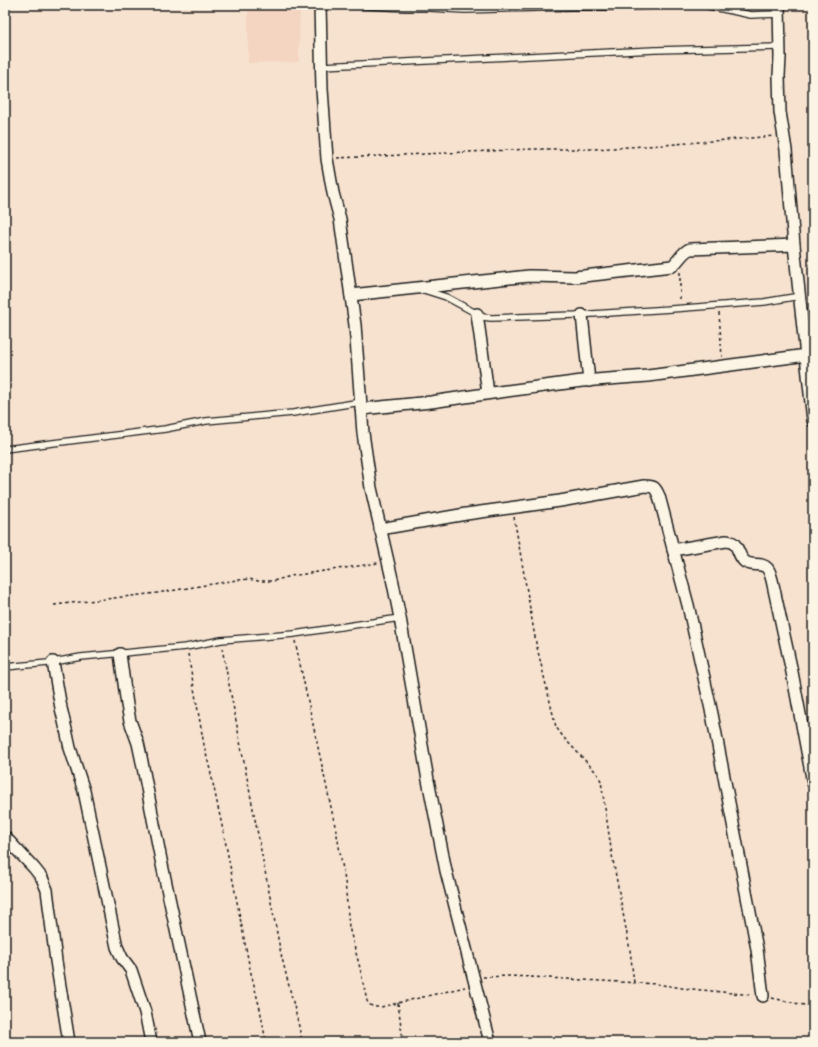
<svg xmlns="http://www.w3.org/2000/svg" width="818" height="1047" font-family="Mynerve,sans-serif">
<style>
.built{fill:#f4d5c1}
.lines{fill:none;stroke-linecap:round;stroke-linejoin:round}
.lane-casing{stroke:#1c1c1c;stroke-width:8}
.street-casing{stroke:#1c1c1c;stroke-width:14}
.path{stroke:#1c1c1c;stroke-width:1.5;stroke-dasharray:3 3;stroke-linecap:butt}
.lane{stroke:#fcf5e5;stroke-width:5.5}
.street{stroke:#fcf5e5;stroke-width:11}
</style>
<rect width="100%" height="100%" fill="#f7e2d0"/>
<filter id="ink" filterUnits="userSpaceOnUse"><feTurbulence type="fractalNoise" baseFrequency=".025" numOctaves="2"/><feDisplacementMap in="SourceGraphic" scale="8" xChannelSelector="R" yChannelSelector="G"/><feConvolveMatrix kernelMatrix="1 2 1 2 8 2 1 2 1" color-interpolation-filters="sRGB"/></filter>
<g filter="url(#ink)">
<!-- built -->
<polygon class="built" points="248,5 300,5 299,62 248,63"/>
<g class="lines">
<defs>
<g id="lane">
<polyline points="352,5 405,8 430,8 465,10 570,7 629,7 676,5"/>
<polyline points="704,5 751,15 779,14"/>
<polyline points="322,66 655,50 780,47"/>
<polyline points="424,290 446,297 483,317 491,318 576,315 671,309 764,302 800,296"/>
<polyline points="5,449 165,429 206,421 293,413 361,402"/>
<polyline points="5,667 48,663 81,657 186,647 221,640 294,634 400,618"/>
</g>
<g id="street">
<polyline points="320,5 322,89 327,159 333,193 340,219 355,325 363,433 371,488 393,583 400,618 428,780 446,871 490,1042"/>
<polyline points="779,5 780,57 779,76 780,112 786,150 794,245 813,421"/>
<path d="M 351,295 L 529,276 L 575,277 L 672,266 C 679,261 682,252 690,249 L 794,245"/>
<polyline points="477,314 488,393"/>
<polyline points="582,315 589,381"/>
<polyline points="361,409 431,402 499,392 582,381 648,376 807,355"/>
<path d="M 380,529 L 466,514 L 560,501 L 644,486 C 654,486 655,487 659,496 L 688,605 L 712,714 L 757,949 L 763,996"/>
<path d="M 673,550 L 726,541 C 740,542 736,553 744,561 C 750,567 762,562 767,568 C 770,571 771,577 772,580 L 792,672 L 813,783"/>
<polyline points="120,654 127,705 130,721 138,743 141,757 161,860 200,1042"/>
<polyline points="53,662 61,708 67,734 70,748 84,791 117,947 122,958 131,970 145,1012 151,1042"/>
<polyline points="5,837 34,868 42,878 47,890 56,961 69,1042"/>
</g>
</defs>
<!-- lane casing -->
<use href="#lane" class="lane-casing"/>
<!-- street casing -->
<use href="#street" class="street-casing"/>
<!-- path -->
<g class="path">
<polyline points="337,158 533,149 593,149 664,145 774,136"/>
<polyline points="680,272 680,301"/>
<polyline points="719,313 722,357"/>
<polyline points="514,517 536,643 556,727 564,738 593,769 597,773 601,781 612,855 630,950 634,983"/>
<polyline points="54,605 157,593 237,580 249,579 258,581 273,581 291,576 378,563"/>
<path d="M 295,641 L 337,835 L 345,881 L 349,927 L 360,968 L 367,1001 C 370,1007 375,1007 381,1007 L 465,987"/>
<polyline points="222,648 281,954 298,1022 302,1042"/>
<polyline points="188,654 204,745 211,774 225,840 250,969 260,1009 266,1042"/>
<polyline points="483,977 510,976 531,977 565,979 657,984 682,988 752,995"/>
<polyline points="772,998 813,1007"/>
<polyline points="398,1003 403,1042"/>
</g>
<!-- lane -->
<use href="#lane" class="lane"/>
<!-- street -->
<use href="#street" class="street"/>
</g>
</g>
<!-- margin -->
<rect width="818" height="1047" fill="none" stroke="#fcf5e5" stroke-width="20"/>
<rect x="10" y="10" width="798" height="1027" fill="none" stroke="#1c1c1c" stroke-width="1.5" filter="url(#ink)"/>
</svg>
